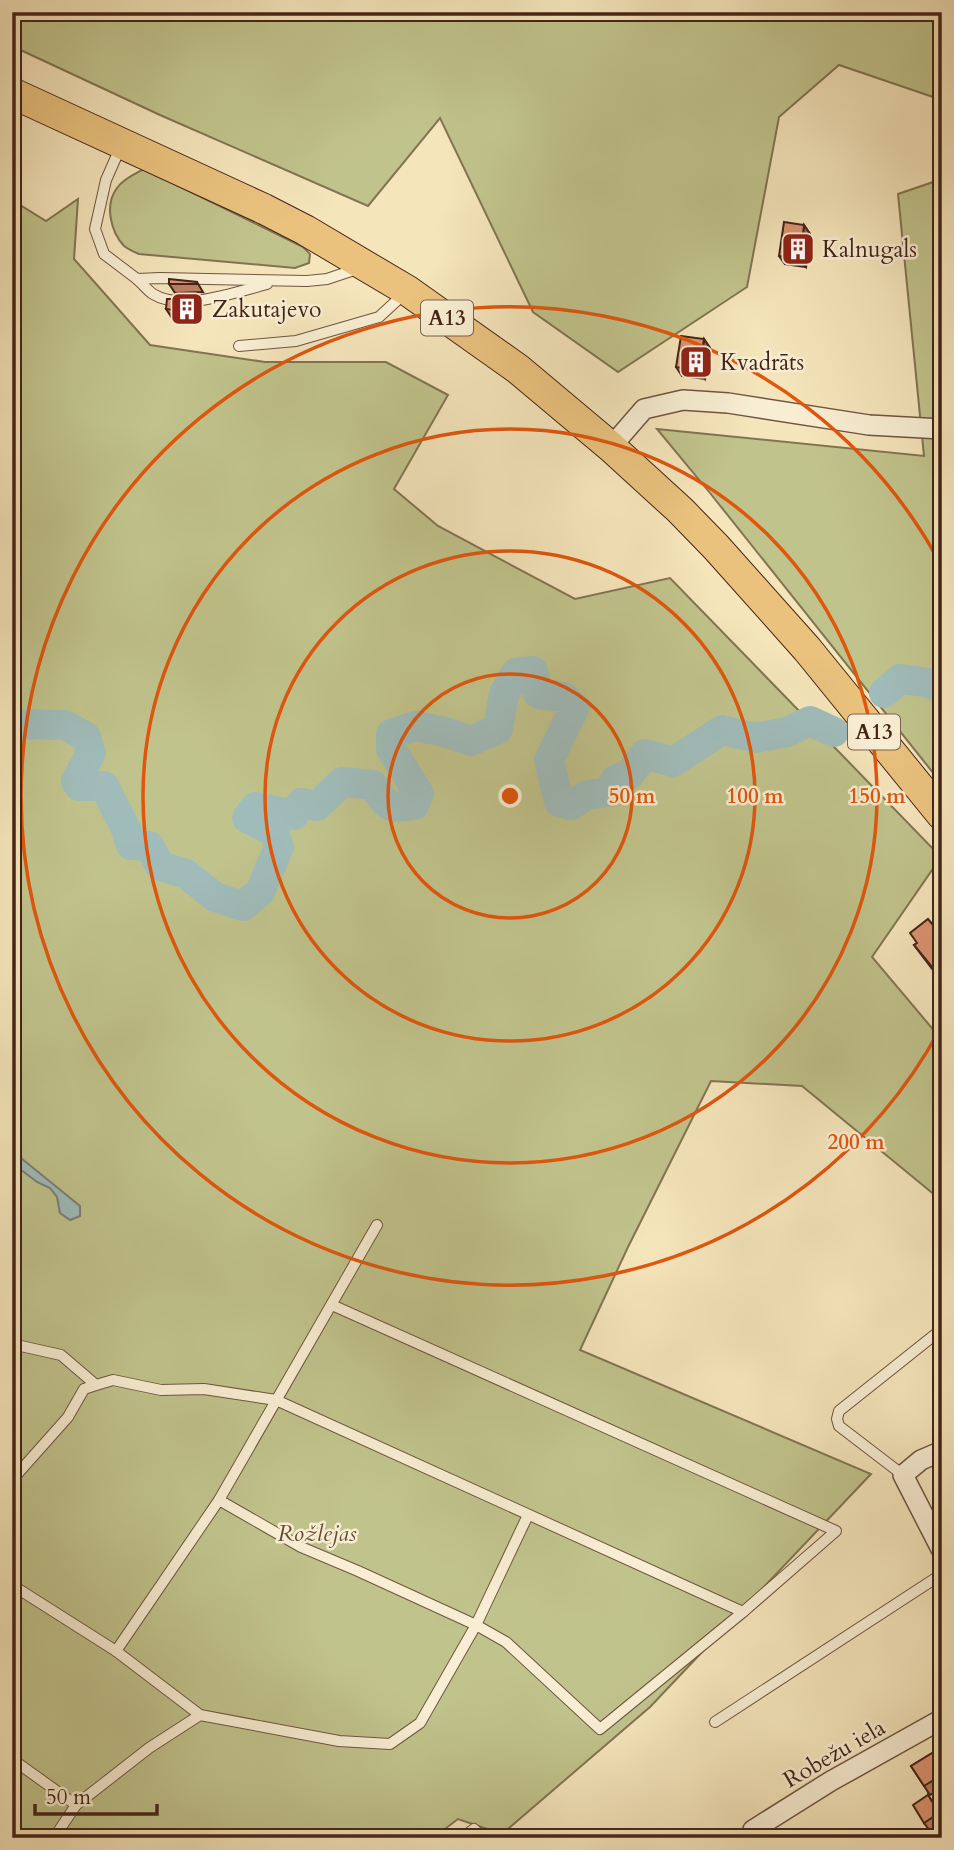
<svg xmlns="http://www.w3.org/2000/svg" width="954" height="1850" font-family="Cardo,serif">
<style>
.green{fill:#c1c38c;stroke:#827452;stroke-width:2}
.water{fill:#a0bcba;stroke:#7b7f79;stroke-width:2}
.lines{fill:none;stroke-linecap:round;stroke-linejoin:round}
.river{stroke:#a0bcba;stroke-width:30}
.service-casing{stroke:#705440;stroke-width:12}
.minor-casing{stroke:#705440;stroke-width:22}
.primary-casing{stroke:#442417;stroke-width:32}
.service{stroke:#f8eed3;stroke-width:10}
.minor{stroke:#f8eed3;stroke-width:19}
.primary{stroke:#eac27e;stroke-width:30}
.wall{fill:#bd7f63;stroke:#442417;stroke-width:2}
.shaded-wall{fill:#9a6850;stroke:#442417;stroke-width:2}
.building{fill:#dc9473;stroke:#442417;stroke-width:2}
.ring{fill:none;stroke:#e0560d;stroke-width:3.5}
.labels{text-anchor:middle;stroke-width:5;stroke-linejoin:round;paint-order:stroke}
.shield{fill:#f8eed3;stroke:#7a614f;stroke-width:2}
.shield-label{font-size:21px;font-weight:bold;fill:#442417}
.poi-label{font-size:23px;fill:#442417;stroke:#f8eed3;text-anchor:start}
.park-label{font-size:23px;font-style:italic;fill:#634c34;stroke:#f8eed3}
.street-label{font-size:23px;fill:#442417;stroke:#f8eed3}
.centre{fill:#e0560d;stroke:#f8eed3;stroke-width:3.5}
.ring-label{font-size:21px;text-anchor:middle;font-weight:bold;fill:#e0560d;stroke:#f8eed3;stroke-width:5;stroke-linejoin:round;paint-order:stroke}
</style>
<rect width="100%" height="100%" fill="#f5e5bb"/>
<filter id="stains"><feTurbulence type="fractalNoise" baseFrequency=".00286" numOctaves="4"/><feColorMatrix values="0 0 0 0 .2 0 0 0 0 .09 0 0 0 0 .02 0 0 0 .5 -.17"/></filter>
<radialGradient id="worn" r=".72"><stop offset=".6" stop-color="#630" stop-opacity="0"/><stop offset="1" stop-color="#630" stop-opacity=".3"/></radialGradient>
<!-- green -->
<g class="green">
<polygon points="12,12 942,12 942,100 839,65 779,117 747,287 618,372 533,312 440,118 368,206 160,115 12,46"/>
<path d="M 144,169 L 303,247 L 310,254 L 309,263 L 295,268 L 139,254 C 134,252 128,249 124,246 C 111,232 104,205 117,188 C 123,179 135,174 144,169 Z"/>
<polygon points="942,179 942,784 710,493 657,429 924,456 898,194"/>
<polygon points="78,199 74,259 150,345 265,362 386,362 448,395 394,489 438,526 575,599 670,578 941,857 872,957 942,1040 942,1201 802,1086 711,1081 628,1247 580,1350 871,1474 650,1707 502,1834 458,1819 433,1838 12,1838 12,200 46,221"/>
</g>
<!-- water -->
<polygon class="water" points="12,1153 21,1158 80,1206 80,1216 70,1220 60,1213 57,1197 50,1188 37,1182 12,1163"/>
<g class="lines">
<!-- river -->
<g class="river">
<polyline points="884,693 900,679 930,683 942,690"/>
<path d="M 12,724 L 65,725 L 86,737 L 91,753 L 76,781 L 79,786 L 104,786 L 126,829 L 131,845 L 149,846 L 160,866 L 186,874 L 215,897 L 243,906 L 260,892 L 279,847 L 274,832 L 247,818 L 255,807 L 294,815 L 301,803 L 317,806 L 342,782 L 373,785 C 387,807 388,809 414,805 L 419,794 L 391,749 L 391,734 L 415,726 L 445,732 L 471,741 L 498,729 L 504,694 L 516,673 L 533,671 L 538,694 L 564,697 L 575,707 L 549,760 L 559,802 L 571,805 L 587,795 L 608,792 L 615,780 L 630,774 L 645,754 L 673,762 L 722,730 L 756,738 L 787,732 L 810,721 L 834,732"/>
</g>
<defs>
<g id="service">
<polyline points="121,146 106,180 95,229 104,254 137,279 160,278 307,281 327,279 357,269"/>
<path d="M 137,279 C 142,283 147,290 153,294 C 182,312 236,292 267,284"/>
<polyline points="239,346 296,341 379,317 405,293"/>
<polyline points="12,1344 61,1355 96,1385"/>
<polyline points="903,1475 839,1426 837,1419 839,1411 942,1329"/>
<polyline points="12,1480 68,1417 84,1389 96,1385 113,1380 161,1390 204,1389 276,1400 743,1612"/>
<polyline points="219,1500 301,1547 358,1571 476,1625 506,1642 600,1729 743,1612 836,1531 332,1305"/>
<polyline points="12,1585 116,1651 200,1715"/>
<polyline points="116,1651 219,1500 377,1225"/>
<polyline points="715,1722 942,1574"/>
<polyline points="12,1759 76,1805"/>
<polyline points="54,1838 76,1805 149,1748 200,1715 339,1741 390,1744 420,1723 476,1625 528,1515"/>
<polyline points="462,1838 474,1829 483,1838"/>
</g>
<g id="minor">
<polyline points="611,447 644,409 683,400 728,403 869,425 942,429"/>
<polyline points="942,1451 921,1460 903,1475 942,1551"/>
<polyline points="753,1830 831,1781 942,1719"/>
</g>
<polyline id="primary" points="12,93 264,209 305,230 408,291 518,369 611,447 680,510 716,547 807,649 942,815"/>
</defs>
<!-- service casing -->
<use href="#service" class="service-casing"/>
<!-- minor casing -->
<use href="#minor" class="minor-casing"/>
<!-- primary casing -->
<use href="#primary" class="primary-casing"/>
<!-- service -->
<use href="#service" class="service"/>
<!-- minor -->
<use href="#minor" class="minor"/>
<!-- primary -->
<use href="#primary" class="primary"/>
</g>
<!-- wall -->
<g class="wall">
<polygon points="804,225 810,234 806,267 785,264 779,256"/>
<polygon points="197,282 203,292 175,293 169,284"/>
<polygon points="201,307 199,321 172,318 166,309"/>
<polygon points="704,339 710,348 705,379 682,376 676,367"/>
<polygon points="942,927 942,969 936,974 914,945"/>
<polygon points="942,1747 942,1787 930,1795 911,1766"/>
<polygon points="928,1795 942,1816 942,1824 930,1831 924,1823"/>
</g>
<!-- shaded-wall -->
<g class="shaded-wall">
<polygon points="804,225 810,234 806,267 800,259"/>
<polygon points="195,299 201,307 199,321 193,313"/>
<polygon points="704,339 710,348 705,379 699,371"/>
</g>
<!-- building -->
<g class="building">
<polygon points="784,222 804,225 800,259 779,256"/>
<polygon points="169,279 197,282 197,284 169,284"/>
<polygon points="167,299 195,299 193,313 166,309"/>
<polygon points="681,336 704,339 699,371 676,367"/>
<polygon points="928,919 938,931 942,927 942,959 932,967 914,945 917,943 910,933"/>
<polygon points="942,1747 942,1775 924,1786 911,1766"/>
<polygon points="928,1795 939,1813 924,1823 913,1805"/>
</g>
<!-- distance rings -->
<g class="ring">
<circle cx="510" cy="796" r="122"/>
<circle cx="510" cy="796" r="245"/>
<circle cx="510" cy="796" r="367"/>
<path d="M940 1029A489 489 0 1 1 940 563"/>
</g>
<!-- icons -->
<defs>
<symbol id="building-square" viewBox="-11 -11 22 22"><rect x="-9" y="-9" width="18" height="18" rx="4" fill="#8f2418" stroke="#f8eed3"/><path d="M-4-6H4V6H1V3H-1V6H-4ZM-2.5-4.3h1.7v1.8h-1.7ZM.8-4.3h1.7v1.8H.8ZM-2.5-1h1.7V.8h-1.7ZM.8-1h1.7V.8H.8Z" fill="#fff"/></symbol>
</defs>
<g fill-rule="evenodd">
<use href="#building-square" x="779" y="230" width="38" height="38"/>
<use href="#building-square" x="168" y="290" width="38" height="38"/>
<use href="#building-square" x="677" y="343" width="38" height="38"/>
</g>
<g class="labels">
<!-- shield labels -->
<g class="shield">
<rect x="421" y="300.5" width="52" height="35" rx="5"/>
<rect x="848" y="714.5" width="52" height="35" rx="5"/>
</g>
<g class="shield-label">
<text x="447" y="325">A13</text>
<text x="874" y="739">A13</text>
</g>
<!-- poi labels -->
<g class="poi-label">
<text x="822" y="257">Kalnugals</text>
<text x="212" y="317">Zakutajevo</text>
<text x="720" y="370">Kvadrāts</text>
</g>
<!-- park labels -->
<g class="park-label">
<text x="317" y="1541">Rožlejas</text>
</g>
<!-- street labels -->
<g class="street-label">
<text transform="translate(834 1753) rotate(-30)" y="8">Robežu iela</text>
</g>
</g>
<circle cx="510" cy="796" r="10" class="centre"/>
<g class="ring-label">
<text x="632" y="803">50 m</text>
<text x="755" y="803">100 m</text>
<text x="877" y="803">150 m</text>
<text x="856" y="1149">200 m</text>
</g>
<!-- margin -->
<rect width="954" height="1850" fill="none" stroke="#f5e5bb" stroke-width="42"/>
<rect x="14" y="14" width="926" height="1822" fill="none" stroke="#442417" stroke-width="3.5"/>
<rect x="21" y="21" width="912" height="1808" fill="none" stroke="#442417" stroke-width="2"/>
<!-- scale -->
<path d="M35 1804v10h122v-10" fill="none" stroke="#442417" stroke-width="3.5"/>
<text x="46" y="1804" font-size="21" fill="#442417" stroke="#f8eed3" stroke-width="5" paint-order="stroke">50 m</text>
<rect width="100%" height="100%" filter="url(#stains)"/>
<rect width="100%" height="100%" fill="url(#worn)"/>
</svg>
